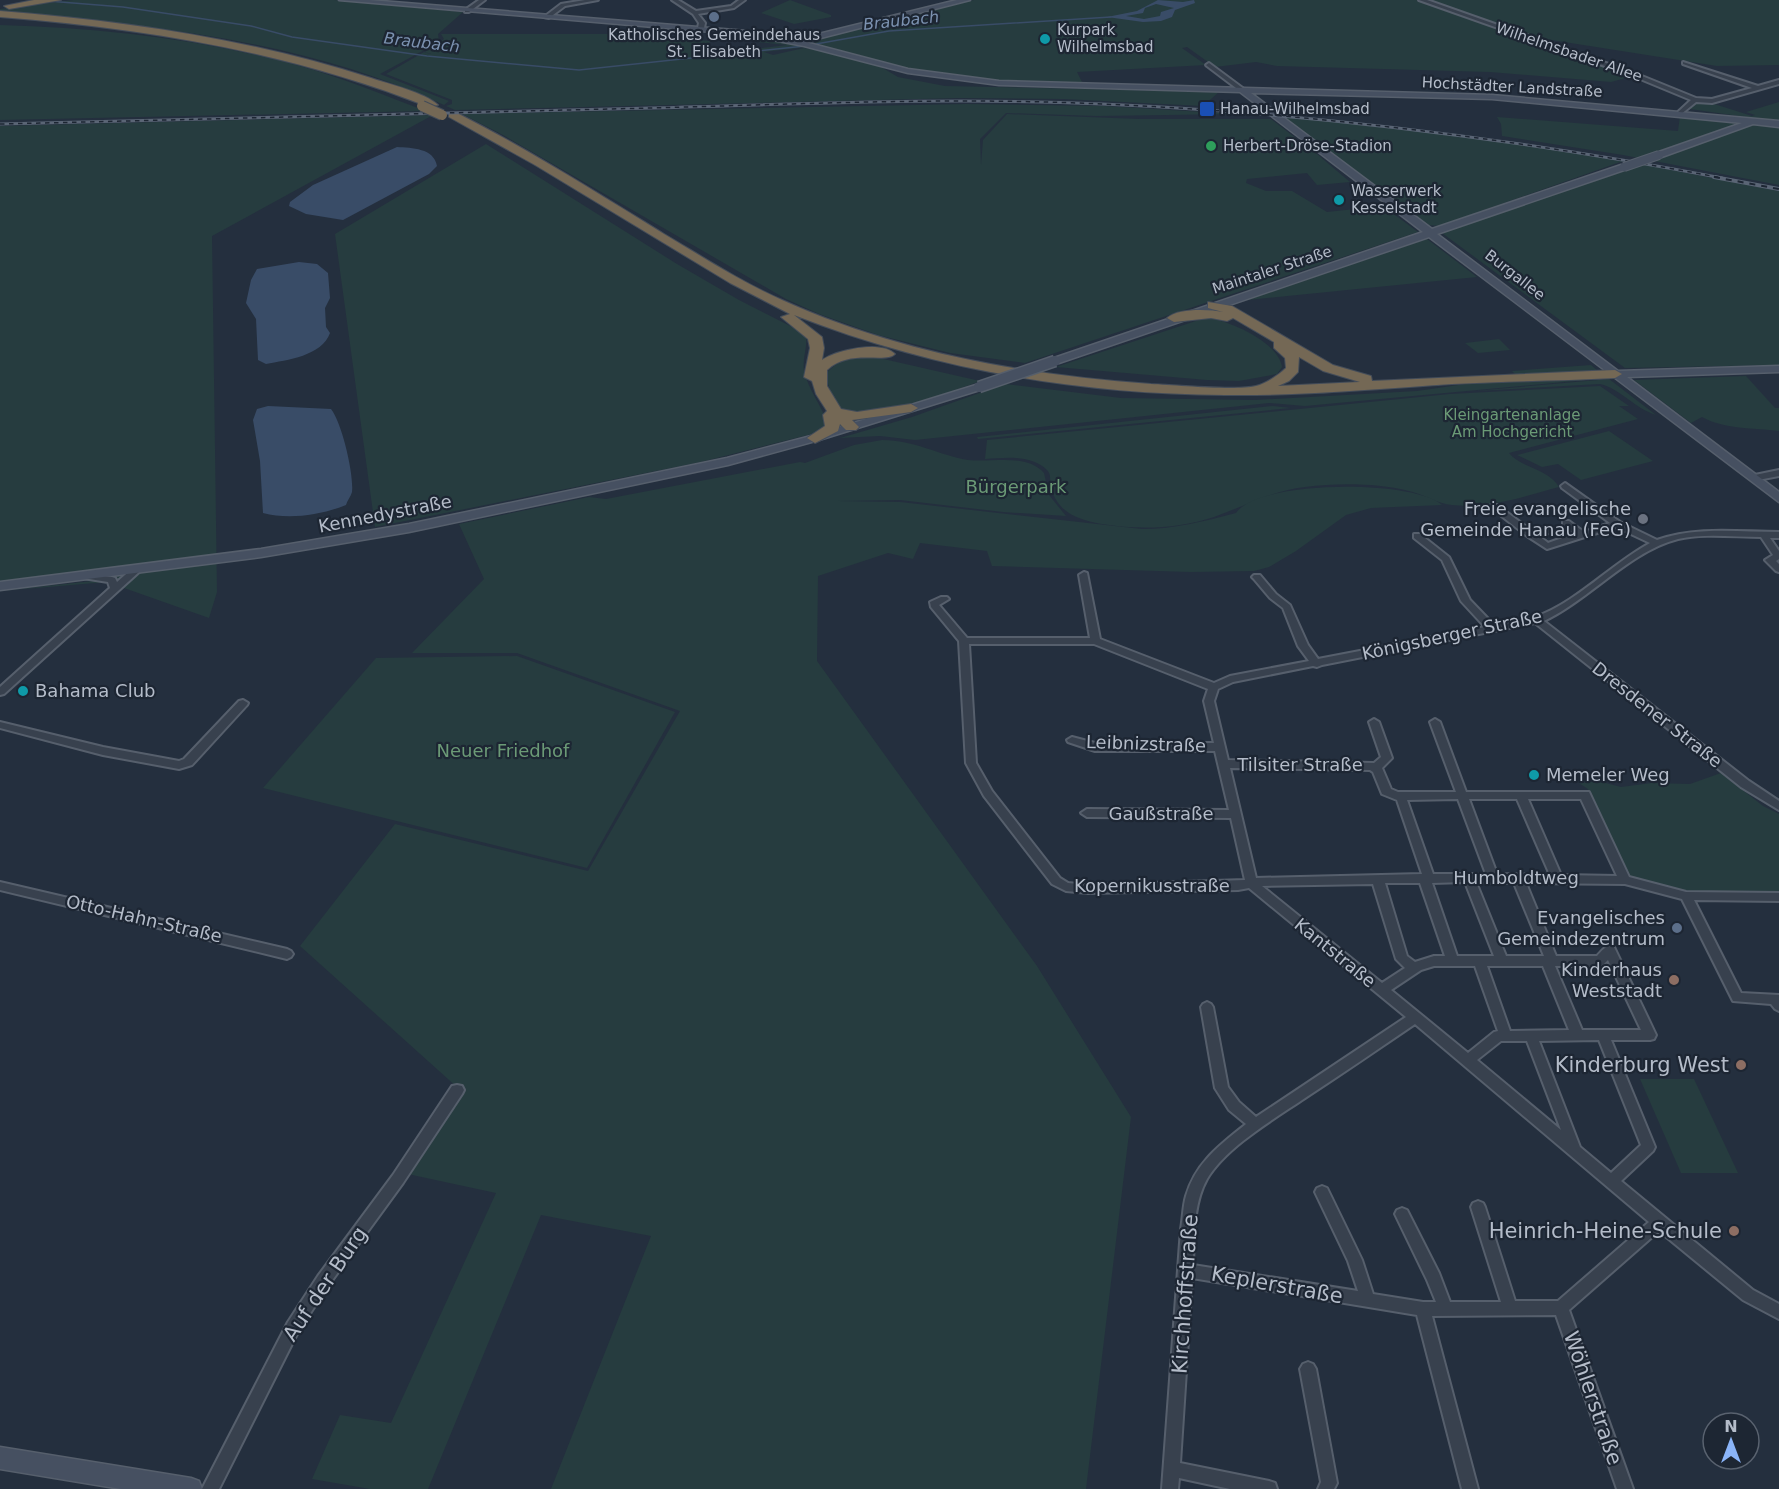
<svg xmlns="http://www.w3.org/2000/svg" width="1779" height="1489" font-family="'DejaVu Sans',sans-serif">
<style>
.green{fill:#263c3f}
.water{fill:#394c67;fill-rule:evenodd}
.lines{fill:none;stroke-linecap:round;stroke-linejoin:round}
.stream{stroke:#394c67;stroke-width:1.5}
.street-casing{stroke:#565f6c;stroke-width:4}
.secondary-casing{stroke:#565f6c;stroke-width:3}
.highway-casing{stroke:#434c59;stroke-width:2}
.street{fill:#38414e;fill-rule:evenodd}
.secondary{fill:#465061;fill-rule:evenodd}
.highway{fill:#746855;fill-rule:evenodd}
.rail-far1-casing{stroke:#5a6575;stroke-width:3}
.rail-casing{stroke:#5a6575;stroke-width:4}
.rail-far1{stroke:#1d2633;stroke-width:1.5;stroke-dasharray:4.5;stroke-linecap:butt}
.rail{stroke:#1d2633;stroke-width:2;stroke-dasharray:6;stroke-linecap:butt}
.secondary-bridge-far1-casing{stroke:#565f6c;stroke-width:10;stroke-linecap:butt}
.secondary-bridge-casing{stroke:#565f6c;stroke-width:13;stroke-linecap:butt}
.highway-bridge-casing{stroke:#434c59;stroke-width:12;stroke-linecap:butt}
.secondary-bridge-far1{stroke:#465061;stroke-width:8}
.secondary-bridge{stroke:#465061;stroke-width:10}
.highway-bridge{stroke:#746855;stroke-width:10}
.service-dot{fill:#5c6f8a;stroke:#1d2633;stroke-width:2}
.culture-dot{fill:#0f9aa8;stroke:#1d2633;stroke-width:2}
.transit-dot{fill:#1a4fb4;stroke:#1d2633;stroke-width:2}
.leisure-dot{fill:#2e9e5b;stroke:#1d2633;stroke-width:2}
.worship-dot{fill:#6b7280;stroke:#1d2633;stroke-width:2}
.education-dot{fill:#8d6e63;stroke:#1d2633;stroke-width:2}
.labels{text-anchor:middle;stroke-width:4.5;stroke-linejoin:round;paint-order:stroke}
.far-poi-label{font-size:15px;fill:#b4bcc9;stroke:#1d2633;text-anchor:start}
.far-street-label{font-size:15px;fill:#b4bcc9;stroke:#1d2633}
.far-park-label{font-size:15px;fill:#6b9a76;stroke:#1d2633}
.far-water-label{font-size:16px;font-style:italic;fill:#7c92b1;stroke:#1d2633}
.park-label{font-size:18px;fill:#6b9a76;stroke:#1d2633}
.poi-label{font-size:18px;fill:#b4bcc9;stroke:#1d2633;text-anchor:end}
.street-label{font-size:18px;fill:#b4bcc9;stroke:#1d2633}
.near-poi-label{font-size:21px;fill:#b4bcc9;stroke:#1d2633;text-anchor:end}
.near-street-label{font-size:21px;fill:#b4bcc9;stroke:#1d2633}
</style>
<rect width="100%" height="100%" fill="#242f3e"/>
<!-- green -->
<g class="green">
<path d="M 73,0 L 334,0 L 463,12 L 438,34 L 439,42 L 380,74 L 449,101 L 444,105 C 307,41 149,24 0,12 L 0,9 Z"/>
<polygon points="790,0 831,15 831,17 794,24 761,13"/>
<polygon points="974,0 1420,0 1633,76 1611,82 1490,72 1277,66 1256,62 1215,67 1187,47 1182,48 1206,65 1077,72 1083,84 1178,85 1179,88 1000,82 881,67 898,77 945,86 1219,92 1203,106 1063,99 960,98 455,110 446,106 452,104 452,100 386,74 424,52 431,54 425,52 444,39 441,34 619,34 711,41 698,56 787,45 756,42 762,37 807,47 764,52 773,55 804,48 825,51 823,47 814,42 813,39"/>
<polygon points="1423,0 1779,0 1779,65 1717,66 1526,36"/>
<path d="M 0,25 C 106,28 212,40 314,70 C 352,82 389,97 426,111 L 0,120 Z"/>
<polygon points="1708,102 1752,116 1755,115 1746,112 1779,102 1779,185 1623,155 1502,136 1501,124 1497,117 1678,131 1680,116 1725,121 1746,117 1690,109 1696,103"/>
<polygon points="967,104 1104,106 1237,114 1096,116 1006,113 980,139 981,165 983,140 1007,114 1139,119 1271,119 1297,139 1289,140 1311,149 1350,182 1317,185 1307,173 1247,179 1246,183 1266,191 1292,191 1327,212 1383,206 1418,232 1025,363 950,353 878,335 819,314 786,299 503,135 462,114"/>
<polygon points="433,115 212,236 217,592 209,618 107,582 0,591 102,580 80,572 0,581 0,126"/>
<polygon points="1280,116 1496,140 1623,161 1439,226 1429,225"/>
<path d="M 486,144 L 677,264 L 739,300 L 806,334 C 808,347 802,358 804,371 C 808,388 821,406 828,423 L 816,433 L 701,462 L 375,527 L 335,234 Z"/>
<polygon points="1641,164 1779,191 1779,365 1625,368 1442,233"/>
<polygon points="1427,239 1477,277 1247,300"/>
<path d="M 1205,318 C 1227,319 1279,342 1282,367 L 1277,374 L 1239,381 L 1207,380 L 1056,367 Z"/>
<polygon points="1499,339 1510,350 1478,353 1465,343"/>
<path d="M 866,355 L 980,381 C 954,391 861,425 840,407 C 832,400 827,383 826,373 L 841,360 Z"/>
<polygon points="1591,365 1598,371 1516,375 1512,371"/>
<path d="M 1746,376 L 1775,408 L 1779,408 L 1779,431 C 1754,428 1723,429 1702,417 L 1691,423 L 1634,380 Z"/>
<polygon points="1608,378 1305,406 1269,403 915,440 880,436 840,438 912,417 1005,384 1121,398 1255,400 1417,391 1486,381"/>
<path d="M 1609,379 L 1656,415 C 1634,408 1621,389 1600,384 L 1475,391 Z"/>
<path d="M 1600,386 L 1629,406 L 1619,406 L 1638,419 L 1509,453 C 1521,468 1549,469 1559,487 C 1526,496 1488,509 1452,505 C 1438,504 1423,494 1409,491 C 1375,483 1339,483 1305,487 C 1271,491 1245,506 1214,517 C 1178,529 1139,530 1102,524 C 1079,520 1057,513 1051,487 C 1049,480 1052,475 1047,470 C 1031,454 1005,458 985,459 L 987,440 L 1450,394 Z"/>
<polygon points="1273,406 1291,408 978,439 977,437"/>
<polygon points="1609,431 1653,461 1581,480 1558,464 1542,467 1517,455"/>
<path d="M 882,440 C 915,440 938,455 968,460 C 992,463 1026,453 1044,473 L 1049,495 L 1066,516 L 1003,512 L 900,500 L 838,501 L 900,502 L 1142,529 C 1175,529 1205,521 1236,513 C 1257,480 1413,479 1442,505 L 1371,508 L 1346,515 L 1296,551 L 1269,567 L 1254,571 L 1191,572 L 992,566 L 987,551 L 920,543 L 913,559 L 888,553 L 818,576 L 817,661 L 1037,966 L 1131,1117 L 1086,1489 L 551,1489 L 651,1236 L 541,1215 L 428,1489 L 370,1489 L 312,1479 L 340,1415 L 391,1423 L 496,1193 L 403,1173 L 458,1088 L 300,946 L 395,824 L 588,871 L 680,711 L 517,653 L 412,653 L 484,579 L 459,524 L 589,497 L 606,499 L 800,462 L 805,463 L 854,445 Z"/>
<polygon points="517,656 675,712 587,868 263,788 376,658"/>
<polygon points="1721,773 1763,806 1779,814 1779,893 1682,892 1629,877 1588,789 1579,783 1598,781 1621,787 1652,783 1690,784"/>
<polygon points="1640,1079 1694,1079 1738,1173 1681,1173"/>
</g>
<!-- water -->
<g class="water">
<path d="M 1158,0 L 1183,2 L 1194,0 L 1195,3 L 1175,10 L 1172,17 L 1161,21 L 1143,22 L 1107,17 L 1137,11 ZM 1156,4 L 1174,8 L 1161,12 L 1160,16 L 1144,19 L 1126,16 L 1143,13 L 1145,8 Z"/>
<path d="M 397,147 C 412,148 434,148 437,166 L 429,174 L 343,220 L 306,214 L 289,206 L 290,202 L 313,185 Z"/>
<path d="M 299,262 L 317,264 L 328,273 L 330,298 L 325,308 L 326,327 L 330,333 C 322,356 287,360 266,364 L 258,360 L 256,319 L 246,303 L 251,280 L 257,269 Z"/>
<path d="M 268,406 L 331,409 C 342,423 354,474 352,492 C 351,496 347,501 346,505 C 321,515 289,520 263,513 L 260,461 L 253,420 L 257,409 Z"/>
</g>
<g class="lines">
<!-- stream -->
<g class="stream">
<polyline points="48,1 123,7 251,26 292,37 427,56 579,70 805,46"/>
<polyline points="816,44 889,31 1111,17"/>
</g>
<defs>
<g id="street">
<polygon points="479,0 485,0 469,12 465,12 465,10"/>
<polygon points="585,0 598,0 565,6 549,18 544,17 561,4"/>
<polygon points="672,0 678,0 696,11 731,6 739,0 745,0 734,8 698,14 705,23 704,28 701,30 698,28 699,23 693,14"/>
<polygon points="1419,0 1427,0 1637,74 1696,98 1712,99 1752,88 1683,64 1683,62 1758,86 1779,80 1779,84 1712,103 1696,102 1680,115 1678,114 1678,112 1691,100 1633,76"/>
<polygon points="1209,63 1244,89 1244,91 1240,91 1207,66 1206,65"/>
<polygon points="1779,470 1779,476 1753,481 1749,478 1750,476"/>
<path d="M 1565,483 L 1620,522 L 1657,540 C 1696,526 1739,532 1779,532 L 1779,538 L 1770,538 L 1779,551 L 1779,559 L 1776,561 L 1779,564 L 1779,572 L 1776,571 L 1765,560 L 1773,555 L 1761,537 C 1734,537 1704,533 1678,539 C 1630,551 1590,599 1544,621 L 1749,781 L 1779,801 L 1779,810 L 1741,787 L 1535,623 L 1322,665 L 1317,667 L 1313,666 L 1233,682 L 1218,689 L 1214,701 L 1228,760 L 1374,763 L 1381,757 L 1369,722 L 1374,719 L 1379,722 L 1392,758 L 1382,768 L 1391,789 L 1398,792 L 1456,792 L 1430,722 L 1435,719 L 1440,722 L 1466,792 L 1589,792 L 1629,877 L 1686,892 L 1779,893 L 1779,901 L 1694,900 L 1741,993 L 1779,995 L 1779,1011 L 1775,1009 L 1771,1004 L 1733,1001 L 1682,899 L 1625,884 L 1526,883 L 1556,956 L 1597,956 C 1602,951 1606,944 1614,947 L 1656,1035 L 1654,1039 L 1650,1040 L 1611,1040 L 1655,1147 L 1653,1151 L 1621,1181 L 1753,1290 L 1779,1304 L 1779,1319 L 1743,1300 L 1659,1231 L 1569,1310 L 1633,1489 L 1617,1489 L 1556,1315 L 1432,1316 L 1478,1489 L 1462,1489 L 1417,1315 L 1192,1278 L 1180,1463 L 1269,1481 L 1275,1483 L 1277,1489 L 1230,1489 L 1179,1478 L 1178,1489 L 1162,1489 L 1181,1229 C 1183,1218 1183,1206 1186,1196 C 1196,1162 1220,1145 1246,1124 L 1229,1110 L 1215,1088 L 1201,1007 L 1203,1004 L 1207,1002 L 1211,1004 L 1213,1007 L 1228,1087 L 1239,1102 L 1256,1117 L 1406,1017 L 1249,888 L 1238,890 L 1088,893 L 1066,891 L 1052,884 L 984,796 L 966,763 L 959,641 L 931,607 L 930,602 L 941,597 L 947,597 L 949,599 L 939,605 L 967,638 L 1090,638 L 1079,575 L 1084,572 L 1087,573 L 1100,639 L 1214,683 L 1230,676 L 1309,661 L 1298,646 L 1283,608 L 1270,598 L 1254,579 L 1252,577 L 1254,575 L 1260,575 L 1276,594 L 1290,605 L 1308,645 L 1318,659 L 1485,627 L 1461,601 L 1442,560 L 1414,538 L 1414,534 L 1420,534 L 1449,557 L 1470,600 L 1494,625 C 1507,623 1523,622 1535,617 C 1576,603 1611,564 1650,543 L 1616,527 L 1547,549 L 1527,536 L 1490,507 L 1491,505 L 1497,505 L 1532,531 L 1548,527 L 1574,535 L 1576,534 L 1563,525 L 1563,521 L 1569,521 L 1584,532 L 1610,523 L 1562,488 L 1561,486 ZM 1548,533 L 1565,537 L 1548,543 L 1538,535 ZM 969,644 L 1094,644 L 1208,689 L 1204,701 L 1214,743 L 1095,743 L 1072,737 L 1067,740 L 1068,742 L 1095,751 L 1215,751 L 1229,810 L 1087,809 L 1081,813 L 1087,817 L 1231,818 L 1245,880 L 1088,885 L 1068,883 L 1060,878 L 992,791 L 976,763 ZM 1230,768 L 1370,770 L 1373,772 L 1382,794 L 1397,800 L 1422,874 L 1256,878 ZM 1458,799 L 1486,874 L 1433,874 L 1407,800 ZM 1469,799 L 1517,799 L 1550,875 L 1497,874 ZM 1528,799 L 1581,799 L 1617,876 L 1561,875 ZM 1465,882 L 1494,956 L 1457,956 L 1432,883 ZM 1476,882 L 1514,883 L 1544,956 L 1506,956 ZM 1385,883 L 1420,883 L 1445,956 L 1434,956 L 1415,962 L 1407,956 ZM 1373,884 L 1396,959 L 1405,968 L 1382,983 L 1262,886 ZM 1608,960 L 1641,1030 L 1582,1030 L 1555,966 L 1600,966 L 1604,964 ZM 1434,966 L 1475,966 L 1498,1031 L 1494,1032 L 1468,1053 L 1391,990 L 1421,970 ZM 1487,966 L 1543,966 L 1569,1030 L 1510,1031 ZM 1415,1024 L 1649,1222 L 1558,1301 L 1515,1301 L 1485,1207 L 1483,1203 L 1478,1201 L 1473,1203 L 1471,1207 L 1501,1302 L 1450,1302 L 1439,1273 L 1407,1210 L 1402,1208 L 1397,1210 L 1395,1214 L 1427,1280 L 1436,1302 L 1423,1302 L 1373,1294 L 1362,1260 L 1327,1188 L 1322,1186 L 1317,1188 L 1315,1192 L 1348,1261 L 1358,1291 L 1193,1265 C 1194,1237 1193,1204 1207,1179 C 1226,1147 1274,1119 1305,1098 C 1342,1074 1378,1049 1415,1024 ZM 1599,1040 L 1641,1145 L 1611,1173 L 1580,1147 L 1539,1041 ZM 1501,1041 L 1527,1041 L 1561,1130 L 1477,1060 Z"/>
<polygon points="136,567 139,568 141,570 139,572 4,694 0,695 0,687 110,588 108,582 83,578 81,576 83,574 112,577 115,578 117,582 133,568"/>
<polygon points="243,700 248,703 247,705 192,765 179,769 103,755 0,728 0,722 103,747 179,761 184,759 239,701"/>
<polygon points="0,882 287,949 291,951 293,954 291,957 287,959 0,890"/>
<polygon points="457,1085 462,1086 464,1090 462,1094 403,1183 328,1286 298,1332 219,1489 202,1489 288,1322 318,1276 393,1175 452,1086"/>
<polygon points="1308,1362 1313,1364 1316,1369 1337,1483 1334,1489 1318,1489 1321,1482 1300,1369 1303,1364"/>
</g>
<g id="secondary">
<polygon points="339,0 369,0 747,31 794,40 957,0 970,0 805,42 908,69 999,81 1492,95 1779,121 1779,127 1753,124 1659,158 1656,157 1656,153 1742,123 1492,99 1251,93 1432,229 1621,165 1627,165 1627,169 1437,234 1618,371 1779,366 1779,372 1627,377 1779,492 1779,502 1429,237 1059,363 1051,363 1051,359 1423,232 1240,92 999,85 908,73 804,46 747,35"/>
<polygon points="979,384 983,385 983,389 819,440 728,465 409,532 261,557 0,590 0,582 261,549 409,524 727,458 811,436"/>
<polygon points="0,1447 191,1478 199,1481 202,1489 121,1489 0,1469"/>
</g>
<g id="highway">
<polygon points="34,0 61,0 9,9 4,6"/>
<path d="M 0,11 C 126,21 250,39 371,78 C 389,84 426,93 438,105 L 429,107 C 288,52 150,29 0,17 Z"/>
<path d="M 449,113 L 457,113 C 528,149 596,192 664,234 C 703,257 741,282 782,300 C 899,353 1025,375 1151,384 C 1175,385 1235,391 1256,386 C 1265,384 1279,375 1286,368 L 1285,358 L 1274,348 L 1274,342 L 1233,318 L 1227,321 L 1211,318 L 1174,322 L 1167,318 C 1178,308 1208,309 1223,312 L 1208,308 L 1208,302 L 1232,306 L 1333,365 L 1371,376 L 1372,381 L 1615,370 L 1622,374 L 1615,378 C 1560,381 1506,381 1452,384 C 1376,389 1301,396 1225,395 C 1076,394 932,369 794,315 L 822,337 L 824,348 L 822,360 C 837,350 881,340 895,354 C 885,364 850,348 827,370 L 827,386 L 841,409 L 857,412 L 911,404 L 918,408 L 911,412 L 852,420 L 859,427 L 856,430 L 846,430 L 840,424 L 838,431 L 815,443 L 807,438 L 825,426 L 823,415 L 827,411 L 816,394 L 812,381 L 804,377 L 810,348 L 808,339 L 781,317 L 790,314 L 730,283 L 535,165 L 449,117 ZM 1299,357 L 1323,371 L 1360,382 L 1278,386 L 1289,381 L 1298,372 Z"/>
</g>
</defs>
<!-- street casing -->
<use href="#street" class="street-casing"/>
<!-- secondary casing -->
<use href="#secondary" class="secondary-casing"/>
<!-- highway casing -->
<use href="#highway" class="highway-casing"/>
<!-- street -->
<use href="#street" class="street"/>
<!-- secondary -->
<use href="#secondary" class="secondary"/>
<!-- highway -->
<use href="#highway" class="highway"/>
<defs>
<path id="rail-far1" d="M 0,124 C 217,119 434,113 651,108 C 801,104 952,97 1102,104 C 1310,113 1518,139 1722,178"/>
<polyline id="rail" points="1714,177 1779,189"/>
</defs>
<!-- rail-far1 casing -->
<use href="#rail-far1" class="rail-far1-casing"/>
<!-- rail casing -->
<use href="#rail" class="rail-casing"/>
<!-- rail-far1 -->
<use href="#rail-far1" class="rail-far1"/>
<!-- rail -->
<use href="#rail" class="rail"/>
<defs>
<polyline id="secondary-bridge-far1" points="1624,167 1659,155"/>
<polyline id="secondary-bridge" points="979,387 1055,361"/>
<polyline id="highway-bridge" points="422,106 442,115"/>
</defs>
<!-- secondary-bridge-far1 casing -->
<use href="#secondary-bridge-far1" class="secondary-bridge-far1-casing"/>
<!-- secondary-bridge casing -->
<use href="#secondary-bridge" class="secondary-bridge-casing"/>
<!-- highway-bridge casing -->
<use href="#highway-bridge" class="highway-bridge-casing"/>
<!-- secondary-bridge-far1 -->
<use href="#secondary-bridge-far1" class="secondary-bridge-far1"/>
<!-- secondary-bridge -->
<use href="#secondary-bridge" class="secondary-bridge"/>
<!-- highway-bridge -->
<use href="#highway-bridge" class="highway-bridge"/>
</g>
<!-- markers -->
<g class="service-dot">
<circle cx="714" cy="17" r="6"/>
<circle cx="1677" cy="928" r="6"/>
</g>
<g class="culture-dot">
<circle cx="1045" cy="39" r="6"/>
<circle cx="1339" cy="200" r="6"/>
<circle cx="23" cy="691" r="6"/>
<circle cx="1534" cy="775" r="6"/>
</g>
<rect class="transit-dot" x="1199" y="101" width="16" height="16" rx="3"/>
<circle class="leisure-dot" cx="1211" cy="146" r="6"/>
<circle class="worship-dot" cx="1643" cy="519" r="6"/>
<g class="education-dot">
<circle cx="1674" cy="980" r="6"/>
<circle cx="1741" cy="1065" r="6"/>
<circle cx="1734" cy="1231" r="6"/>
</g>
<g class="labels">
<!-- far-poi labels -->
<g class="far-poi-label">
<text x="1057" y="35">Kurpark<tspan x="1057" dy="17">Wilhelmsbad</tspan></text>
<text x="714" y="40" text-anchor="middle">Katholisches Gemeindehaus<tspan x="714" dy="17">St. Elisabeth</tspan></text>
<text x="1220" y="114">Hanau-Wilhelmsbad</text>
<text x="1223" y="151">Herbert-Dröse-Stadion</text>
<text x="1351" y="196">Wasserwerk<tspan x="1351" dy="17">Kesselstadt</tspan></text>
</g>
<!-- far-street labels -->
<g class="far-street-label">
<text transform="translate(1569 52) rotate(19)" y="5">Wilhelmsbader Allee</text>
<text transform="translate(1512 87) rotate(3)" y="5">Hochstädter Landstraße</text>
<text transform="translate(1272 270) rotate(-18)" y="5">Maintaler Straße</text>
<text transform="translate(1515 275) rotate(38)" y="5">Burgallee</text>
</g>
<!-- far-park labels -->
<g class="far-park-label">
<text x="1512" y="420">Kleingartenanlage<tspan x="1512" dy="17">Am Hochgericht</tspan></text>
</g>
<!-- far-water labels -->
<g class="far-water-label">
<text transform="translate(901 20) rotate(-6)" y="6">Braubach</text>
<text transform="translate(422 42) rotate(7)" y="6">Braubach</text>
</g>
<!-- park labels -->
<g class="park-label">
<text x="1016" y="493">Bürgerpark</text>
<text x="503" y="757">Neuer Friedhof</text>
</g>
<!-- poi labels -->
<g class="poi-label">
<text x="1631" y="515">Freie evangelische<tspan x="1631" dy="21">Gemeinde Hanau (FeG)</tspan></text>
<text x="35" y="697" text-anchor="start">Bahama Club</text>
<text x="1546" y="781" text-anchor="start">Memeler Weg</text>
<text x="1665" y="924">Evangelisches<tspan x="1665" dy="21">Gemeindezentrum</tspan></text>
<text x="1662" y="976">Kinderhaus<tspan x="1662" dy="21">Weststadt</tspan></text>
</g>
<!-- street labels -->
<g class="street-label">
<text transform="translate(385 514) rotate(-11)" y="6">Kennedystraße</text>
<text transform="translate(1452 635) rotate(-12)" y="6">Königsberger Straße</text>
<text transform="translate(1657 715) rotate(38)" y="6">Dresdener Straße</text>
<text transform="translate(1146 744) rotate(2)" y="6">Leibnizstraße</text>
<text x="1300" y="771">Tilsiter Straße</text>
<text x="1161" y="820">Gaußstraße</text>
<text x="1516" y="884">Humboldtweg</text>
<text x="1152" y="892">Kopernikusstraße</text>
<text transform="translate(144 919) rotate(13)" y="6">Otto-Hahn-Straße</text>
<text transform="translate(1335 953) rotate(39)" y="6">Kantstraße</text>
</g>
<!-- near-poi labels -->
<g class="near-poi-label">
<text x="1729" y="1072">Kinderburg West</text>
<text x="1722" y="1238">Heinrich-Heine-Schule</text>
</g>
<!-- near-street labels -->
<g class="near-street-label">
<text transform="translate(325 1284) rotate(-56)" y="7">Auf der Burg</text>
<text transform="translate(1277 1285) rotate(10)" y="7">Keplerstraße</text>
<text transform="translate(1185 1294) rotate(-86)" y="7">Kirchhoffstraße</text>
<text transform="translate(1593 1398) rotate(71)" y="7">Wöhlerstraße</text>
</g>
</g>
<!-- north arrow -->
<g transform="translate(1731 1441)"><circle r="28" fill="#1d2633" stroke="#59626f" stroke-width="1.5"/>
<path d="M0-4.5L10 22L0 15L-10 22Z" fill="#8ab4f8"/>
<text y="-9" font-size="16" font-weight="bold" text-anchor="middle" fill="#b4bcc9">N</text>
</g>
</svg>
